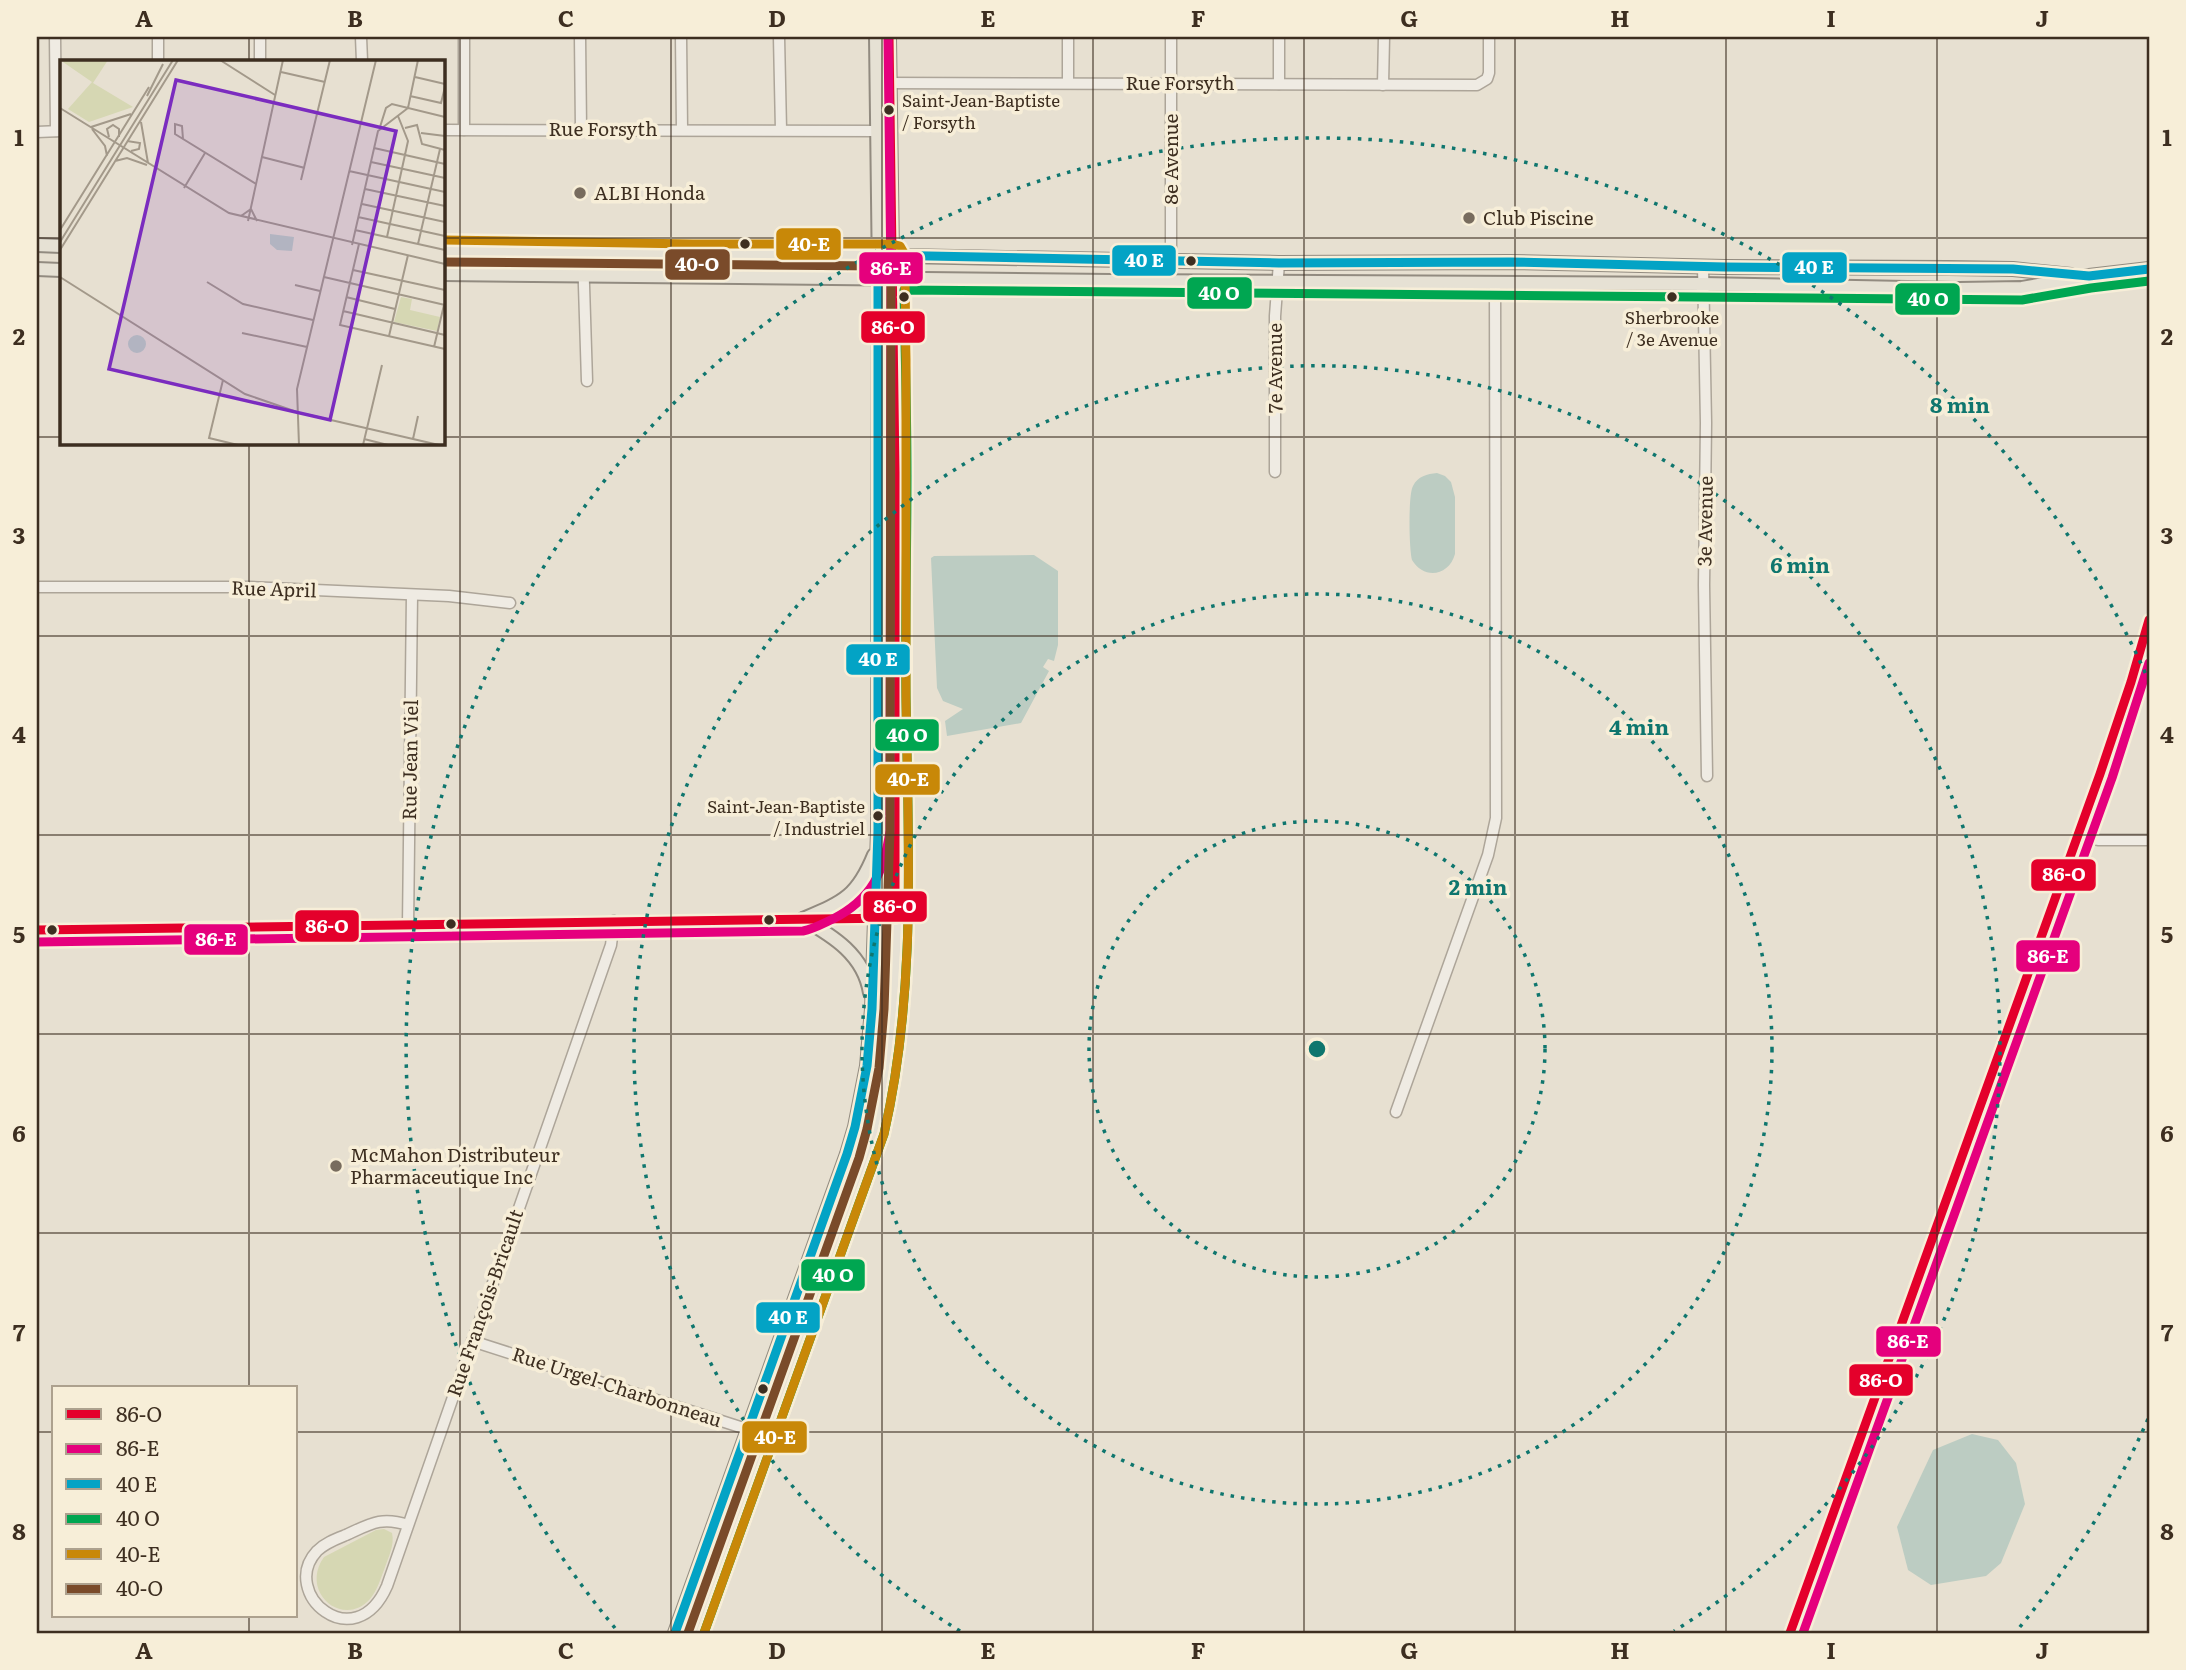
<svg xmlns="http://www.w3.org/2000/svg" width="2186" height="1670" font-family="Literata,serif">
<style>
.green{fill:#d6d7b3}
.water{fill:#bcccc2}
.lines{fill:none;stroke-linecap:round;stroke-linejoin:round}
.minor-casing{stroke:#ada599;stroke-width:13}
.major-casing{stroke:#928b80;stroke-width:16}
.minor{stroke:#efebe3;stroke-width:10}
.major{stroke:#e6e1d4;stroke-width:12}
.bus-1-casing{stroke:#f7eed8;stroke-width:14}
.bus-2-casing{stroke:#f7eed8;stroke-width:14}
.bus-3-casing{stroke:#f7eed8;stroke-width:14}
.bus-4-casing{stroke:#f7eed8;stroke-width:14}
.bus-5-casing{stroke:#f7eed8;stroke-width:14}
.bus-6-casing{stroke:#f7eed8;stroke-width:14}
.bus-1{stroke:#e4002b;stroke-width:9}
.bus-2{stroke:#e5007d;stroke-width:9}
.bus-3{stroke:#03a3c5;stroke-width:9}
.bus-4{stroke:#00a651;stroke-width:9}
.bus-5{stroke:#c88808;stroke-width:9}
.bus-6{stroke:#7a4b2a;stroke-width:9}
.grid{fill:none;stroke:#3d2e20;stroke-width:2;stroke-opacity:0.55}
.ring{fill:none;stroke:#0f766e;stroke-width:3.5;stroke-dasharray:3.5 7}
.bus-dot{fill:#3d2e20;stroke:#f7eed8;stroke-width:2.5}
.poi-dot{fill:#786c5e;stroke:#f7eed8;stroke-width:2.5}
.labels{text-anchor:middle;stroke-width:7;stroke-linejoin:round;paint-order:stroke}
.bus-label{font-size:17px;fill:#3d2e20;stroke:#f7eed8;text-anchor:start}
.street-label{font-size:19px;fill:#3d2e20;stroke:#f7eed8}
.poi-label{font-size:19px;fill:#3d2e20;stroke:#f7eed8;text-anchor:start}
.inset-road{fill:none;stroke:#a3998a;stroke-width:2}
.view{fill:#7b2cbf;fill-opacity:0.15;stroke:#7b2cbf;stroke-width:3.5}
.inset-edge{fill:none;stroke:#3d2e20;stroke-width:3.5}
.centre{fill:#0f766e;stroke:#f7eed8;stroke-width:3.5}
.ring-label{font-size:21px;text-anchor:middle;font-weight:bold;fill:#0f766e;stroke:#f7eed8;stroke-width:7;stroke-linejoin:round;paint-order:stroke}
.line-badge{stroke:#f7eed8;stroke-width:2.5}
.badge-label{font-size:19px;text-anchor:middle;font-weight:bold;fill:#fff}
.neatline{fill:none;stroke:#3d2e20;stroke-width:2.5}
.grid-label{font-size:23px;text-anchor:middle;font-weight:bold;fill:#3d2e20}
</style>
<rect width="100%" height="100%" fill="#e7e0d1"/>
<!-- green -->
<path class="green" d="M 384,1529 L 392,1533 C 395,1545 388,1558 384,1570 C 380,1580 377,1591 370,1599 C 343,1629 299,1592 324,1557 L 376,1530 Z"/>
<!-- water -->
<g class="water">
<path d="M 1437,473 L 1445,476 L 1451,482 L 1455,497 L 1455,554 C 1449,576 1424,580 1412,560 C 1409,549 1408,495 1413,486 C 1418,476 1427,474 1437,473 Z"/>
<polygon points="1034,555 1058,571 1058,645 1054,661 1048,659 1043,667 1049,671 1021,723 947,736 945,721 963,709 943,701 937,688 931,558 934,556"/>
<polygon points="1972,1434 1998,1440 2016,1463 2025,1504 2001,1563 1986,1576 1931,1585 1908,1570 1897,1527 1933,1450"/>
</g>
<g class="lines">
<defs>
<g id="minor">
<polyline points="55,37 56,131"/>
<polyline points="158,37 158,61"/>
<polyline points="260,37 260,61"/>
<polyline points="361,37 362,61"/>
<polyline points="464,37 464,130"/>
<polyline points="580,37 581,129"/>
<polyline points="681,37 682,129"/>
<polyline points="779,37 781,130"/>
<polyline points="1068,37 1068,82"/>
<polyline points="1171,37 1171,281"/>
<polyline points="1279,37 1279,84"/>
<polyline points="885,83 1477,85 1487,79 1489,73 1489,37"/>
<polyline points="1383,85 1384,37"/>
<polyline points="443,130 883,131"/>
<polyline points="37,132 61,131"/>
<polyline points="583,254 587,381"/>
<polyline points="1703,266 1706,423 1704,585 1707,776"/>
<polyline points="1275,472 1275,316 1279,263"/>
<polyline points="37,587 248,587 449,596 510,603"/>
<polyline points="2077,836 2099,840 2149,840"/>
<polyline points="408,926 412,595"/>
<polyline points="37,930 895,918"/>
<polyline points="1396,1112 1488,855 1496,818 1495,283"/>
<polyline points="472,1341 762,1434"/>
<path d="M 408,1525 C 381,1516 370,1524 346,1535 C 336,1539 325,1543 317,1551 C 278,1593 355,1659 387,1586 L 611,945 L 614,921"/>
<polyline points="1790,1633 2100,774 2131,682 2149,620"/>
</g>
<g id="major">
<polyline points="37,245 61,246"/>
<polyline points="443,252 693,256 904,256 1279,263 1510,262 1725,267 1948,268 2013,269 2071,275"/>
<polyline points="37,269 61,270"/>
<polyline points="443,274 1111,281 1703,284 1959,289 2022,288 2089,276 2149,269"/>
<path d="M 803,919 C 843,902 857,897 874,855"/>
<path d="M 803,919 C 833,936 864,955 870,993"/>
<polyline points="675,1633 847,1154 855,1127 867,1066 872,1009 878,831 879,278 876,37"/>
<polyline points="691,1633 872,1130 885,1068 892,1013 895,942 895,472 889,37"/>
</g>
</defs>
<!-- minor casing -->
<use href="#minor" class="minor-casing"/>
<!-- major casing -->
<use href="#major" class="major-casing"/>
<!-- minor -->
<use href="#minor" class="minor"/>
<!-- major -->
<use href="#major" class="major"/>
<defs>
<g id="bus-1">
<polyline points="37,930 895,918 895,472 889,37"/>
<polyline points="1790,1633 2100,774 2131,682 2149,620"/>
</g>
<g id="bus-2">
<path d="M 37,942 L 803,931 C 814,929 824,923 833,919 C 872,899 884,872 890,831 L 891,278 L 888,37"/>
<polyline points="1803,1633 2112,778 2149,663"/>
</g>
<polyline id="bus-3" points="675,1633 847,1154 855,1127 867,1066 872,1009 878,831 878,255 1279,263 1510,262 1725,267 2013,269 2089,276 2149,269"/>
<path id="bus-4" d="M 704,1633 L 884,1134 C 917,990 908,844 906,697 C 905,623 907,549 907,475 C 907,414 905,352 904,290 L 2022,300 L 2091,288 L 2149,281"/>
<path id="bus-5" d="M 443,240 L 693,244 L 892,244 L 900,246 L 904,253 C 906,289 905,324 906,359 C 907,472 905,585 906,697 C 908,844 917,990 884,1134 L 704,1633"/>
<polyline id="bus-6" points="443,262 879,266 887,269 891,276 890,831 884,1009 879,1068 867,1129 859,1158 688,1633"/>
</defs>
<!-- bus-1 casing -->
<use href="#bus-1" class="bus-1-casing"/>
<!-- bus-2 casing -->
<use href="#bus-2" class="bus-2-casing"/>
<!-- bus-3 casing -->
<use href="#bus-3" class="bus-3-casing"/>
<!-- bus-4 casing -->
<use href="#bus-4" class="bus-4-casing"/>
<!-- bus-5 casing -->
<use href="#bus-5" class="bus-5-casing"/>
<!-- bus-6 casing -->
<use href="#bus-6" class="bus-6-casing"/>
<!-- bus-1 -->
<use href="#bus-1" class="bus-1"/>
<!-- bus-2 -->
<use href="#bus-2" class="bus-2"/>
<!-- bus-3 -->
<use href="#bus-3" class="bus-3"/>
<!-- bus-4 -->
<use href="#bus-4" class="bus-4"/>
<!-- bus-5 -->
<use href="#bus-5" class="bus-5"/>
<!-- bus-6 -->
<use href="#bus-6" class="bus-6"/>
</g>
<!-- grid -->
<path class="grid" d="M 249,37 L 249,61M 460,37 L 460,1633M 671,37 L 671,1633M 882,37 L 882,1633M 1093,37 L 1093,1633M 1304,37 L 1304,1633M 1515,37 L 1515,1633M 1726,37 L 1726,1633M 1937,37 L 1937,1633M 37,238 L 61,238M 443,238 L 2149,238M 37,437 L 61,437M 443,437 L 2149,437M 249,443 L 249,1388M 37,636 L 2149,636M 37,835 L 2149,835M 37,1034 L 2149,1034M 37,1233 L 2149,1233M 37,1432 L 54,1432M 296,1432 L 2149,1432M 249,1616 L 249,1633"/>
<!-- distance rings -->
<g class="ring">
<circle cx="1317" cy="1049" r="228"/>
<circle cx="1317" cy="1049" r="455"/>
<path d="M960 1631A683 683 0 1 1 1674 1631"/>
<path d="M2148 1419A910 910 0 0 1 2019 1628M615 1628A910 910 0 1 1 2148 679"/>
</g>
<!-- markers -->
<g class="bus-dot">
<circle cx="889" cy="110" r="6"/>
<circle cx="745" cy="244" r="6"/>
<circle cx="1191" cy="261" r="6"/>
<circle cx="904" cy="297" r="6"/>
<circle cx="1672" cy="297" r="6"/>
<circle cx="878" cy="816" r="6"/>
<circle cx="769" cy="920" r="6"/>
<circle cx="451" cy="924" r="6"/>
<circle cx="52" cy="930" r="6"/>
<circle cx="763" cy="1389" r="6"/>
</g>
<g class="poi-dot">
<circle cx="580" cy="193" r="7"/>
<circle cx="1469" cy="218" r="7"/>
<circle cx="336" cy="1166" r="7"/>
</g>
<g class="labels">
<!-- bus labels -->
<g class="bus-label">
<text x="902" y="107">Saint-Jean-Baptiste<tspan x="902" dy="22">/ Forsyth</tspan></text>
<text x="1672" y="324" text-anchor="middle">Sherbrooke<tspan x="1672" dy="22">/ 3e Avenue</tspan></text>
<text x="865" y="813" text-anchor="end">Saint-Jean-Baptiste<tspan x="865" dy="22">/ Industriel</tspan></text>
</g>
<!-- street labels -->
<g class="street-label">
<text x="1180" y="90">Rue Forsyth</text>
<text x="603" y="136">Rue Forsyth</text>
<text transform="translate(1171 159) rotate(-90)" y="7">8e Avenue</text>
<text transform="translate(1275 368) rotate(-90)" y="7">7e Avenue</text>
<text transform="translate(1705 521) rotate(-89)" y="7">3e Avenue</text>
<text transform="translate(274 589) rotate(2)" y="7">Rue April</text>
<text transform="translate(410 760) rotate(-89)" y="7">Rue Jean Viel</text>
<text transform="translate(485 1303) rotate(-71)" y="7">Rue François-Bricault</text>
<text transform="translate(617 1387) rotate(18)" y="7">Rue Urgel-Charbonneau</text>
</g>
<!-- poi labels -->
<g class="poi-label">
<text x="594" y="200">ALBI Honda</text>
<text x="1483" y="225">Club Piscine</text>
<text x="350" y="1162">McMahon Distributeur<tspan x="350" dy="22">Pharmaceutique Inc</tspan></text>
</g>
</g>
<!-- overview -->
<g transform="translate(60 60)">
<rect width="385" height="385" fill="#e7e0d1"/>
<path d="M 0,0 L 48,0 L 33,23 L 73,47 L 29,62 L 8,49 L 32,22 ZM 341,237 L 352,239 L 350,250 L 380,257 L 377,271 L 334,262 Z" fill="#d6d7b3"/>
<path d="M 210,174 L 234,177 L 232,191 L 217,190 L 210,184 ZM68 284a9 9 0 1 1 18 0a9 9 0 1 1-18 0Z" fill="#bcccc2"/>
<path class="inset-road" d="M 160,0 L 215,35M 221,12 L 265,22M 355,17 L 385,24M 87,36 L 103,4M 350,36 L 381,43 L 385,27M 0,48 L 169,153 L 385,204M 81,62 L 88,103M 31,67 L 71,54M 320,67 L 326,48 L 332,44 L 385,57M 345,68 L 357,65 L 362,84 L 385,90M 32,69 L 45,86 L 47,96M 361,73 L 385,76M 49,77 L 47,69 L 53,65 L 59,69 L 59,77M 123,79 L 122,66 L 115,64 L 115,74 L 196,124M 67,81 L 80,83 L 79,89 L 71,91M 314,88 L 385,104M 202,97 L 245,108M 55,101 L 67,98 L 87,105M 311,102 L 385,118M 289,111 L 385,132M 241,120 L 270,0M 124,128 L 145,93M 305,129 L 385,146M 302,144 L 385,162M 181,156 L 191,149 L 197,161M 298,157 L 385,176M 188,161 L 223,0M 0,170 L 89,27M 295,170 L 385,190M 327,177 L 348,81 L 338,56M 0,182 L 113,0M 299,184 L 280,265 L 385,289M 358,184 L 380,89M 292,185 L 318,71 L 348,48 L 358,0M 0,190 L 118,0M 293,210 L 385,230M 0,217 L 185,334 L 237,352M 264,217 L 385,245M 147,222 L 183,244 L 253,260M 235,225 L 260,231M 286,237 L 335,249M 283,251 L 385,275M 182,273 L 247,287M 329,276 L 348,195M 374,287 L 384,245M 163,320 L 149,378 L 178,385M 245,354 L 379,385M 304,379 L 328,385M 353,379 L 358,356M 239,385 L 237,329 L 316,0M 303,385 L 322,305"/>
<path class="view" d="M 116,20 L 336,71 L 270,360 L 49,309 Z"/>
<rect width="385" height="385" class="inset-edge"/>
</g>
<circle cx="1317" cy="1049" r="10" class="centre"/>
<g class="ring-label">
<text x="1960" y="413">8 min</text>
<text x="1800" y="573">6 min</text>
<text x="1639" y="735">4 min</text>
<text x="1478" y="895">2 min</text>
</g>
<g class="line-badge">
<rect x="775" y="227" width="67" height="34" rx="7" fill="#c88808"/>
<rect x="1111" y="244" width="66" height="33" rx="7" fill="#03a3c5"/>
<rect x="664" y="248" width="67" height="33" rx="7" fill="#7a4b2a"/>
<rect x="1781" y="251" width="67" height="33" rx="7" fill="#03a3c5"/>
<rect x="858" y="251" width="66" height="34" rx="7" fill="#e5007d"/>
<rect x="1186" y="276" width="67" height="34" rx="7" fill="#00a651"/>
<rect x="1894" y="282" width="67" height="34" rx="7" fill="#00a651"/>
<rect x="860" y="310" width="66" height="34" rx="7" fill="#e4002b"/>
<rect x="845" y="643" width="66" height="33" rx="7" fill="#03a3c5"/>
<rect x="874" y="718" width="66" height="34" rx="7" fill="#00a651"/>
<rect x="874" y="763" width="67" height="33" rx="7" fill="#c88808"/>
<rect x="2030" y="858" width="67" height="34" rx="7" fill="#e4002b"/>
<rect x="862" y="890" width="66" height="33" rx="7" fill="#e4002b"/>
<rect x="294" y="909" width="66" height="34" rx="7" fill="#e4002b"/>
<rect x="183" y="923" width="66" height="33" rx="7" fill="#e5007d"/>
<rect x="2015" y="939" width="66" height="34" rx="7" fill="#e5007d"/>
<rect x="800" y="1258" width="66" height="34" rx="7" fill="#00a651"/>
<rect x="755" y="1301" width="66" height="33" rx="7" fill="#03a3c5"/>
<rect x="1875" y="1325" width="67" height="33" rx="7" fill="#e5007d"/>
<rect x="1848" y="1363" width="66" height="34" rx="7" fill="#e4002b"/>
<rect x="741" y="1420" width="67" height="34" rx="7" fill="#c88808"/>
</g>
<g class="badge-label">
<text x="809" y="251">40-E</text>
<text x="1144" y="267">40 E</text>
<text x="697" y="271">40-O</text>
<text x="1814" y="274">40 E</text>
<text x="891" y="275">86-E</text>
<text x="1219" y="300">40 O</text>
<text x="1928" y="306">40 O</text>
<text x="893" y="334">86-O</text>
<text x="878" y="666">40 E</text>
<text x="907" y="742">40 O</text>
<text x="908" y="786">40-E</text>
<text x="2064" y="881">86-O</text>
<text x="895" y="913">86-O</text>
<text x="327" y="933">86-O</text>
<text x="216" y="946">86-E</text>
<text x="2048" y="963">86-E</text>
<text x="833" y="1282">40 O</text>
<text x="788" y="1324">40 E</text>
<text x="1908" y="1348">86-E</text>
<text x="1881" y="1387">86-O</text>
<text x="775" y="1444">40-E</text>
</g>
<!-- border -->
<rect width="2186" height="1670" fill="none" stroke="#f7eed8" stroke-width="77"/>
<!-- legend -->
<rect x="52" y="1386" width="245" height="231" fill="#f7eed8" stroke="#ada18e" stroke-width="2"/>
<rect x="66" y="1409" width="35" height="10" fill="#e4002b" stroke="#ada18e" stroke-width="2"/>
<text x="116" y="1422" font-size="21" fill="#3d2e20">86-O</text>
<rect x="66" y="1444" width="35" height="10" fill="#e5007d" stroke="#ada18e" stroke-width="2"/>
<text x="116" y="1456" font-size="21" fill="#3d2e20">86-E</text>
<rect x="66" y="1479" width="35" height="10" fill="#03a3c5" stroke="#ada18e" stroke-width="2"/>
<text x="116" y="1492" font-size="21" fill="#3d2e20">40 E</text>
<rect x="66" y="1514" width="35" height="10" fill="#00a651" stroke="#ada18e" stroke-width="2"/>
<text x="116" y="1526" font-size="21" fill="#3d2e20">40 O</text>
<rect x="66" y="1549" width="35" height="10" fill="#c88808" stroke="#ada18e" stroke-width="2"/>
<text x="116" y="1562" font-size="21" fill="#3d2e20">40-E</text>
<rect x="66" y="1584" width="35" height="10" fill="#7a4b2a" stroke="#ada18e" stroke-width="2"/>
<text x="116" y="1596" font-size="21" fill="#3d2e20">40-O</text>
<rect x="38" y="38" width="2110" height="1594" class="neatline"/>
<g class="grid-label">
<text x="144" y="27">A</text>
<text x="355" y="27">B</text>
<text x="566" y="27">C</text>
<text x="777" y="27">D</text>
<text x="988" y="27">E</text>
<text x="1198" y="27">F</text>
<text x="1409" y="27">G</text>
<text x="1620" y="27">H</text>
<text x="1831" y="27">I</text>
<text x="2042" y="27">J</text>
<text x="19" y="146">1</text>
<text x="2167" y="146">1</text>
<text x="19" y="345">2</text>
<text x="2167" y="345">2</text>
<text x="19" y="544">3</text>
<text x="2167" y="544">3</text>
<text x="19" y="743">4</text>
<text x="2167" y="743">4</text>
<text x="19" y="943">5</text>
<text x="2167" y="943">5</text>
<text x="19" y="1142">6</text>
<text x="2167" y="1142">6</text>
<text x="19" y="1341">7</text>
<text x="2167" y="1341">7</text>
<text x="19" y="1540">8</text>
<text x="2167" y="1540">8</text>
<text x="144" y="1659">A</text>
<text x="355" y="1659">B</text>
<text x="566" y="1659">C</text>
<text x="777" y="1659">D</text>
<text x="988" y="1659">E</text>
<text x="1198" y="1659">F</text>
<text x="1409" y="1659">G</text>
<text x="1620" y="1659">H</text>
<text x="1831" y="1659">I</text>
<text x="2042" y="1659">J</text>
</g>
</svg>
